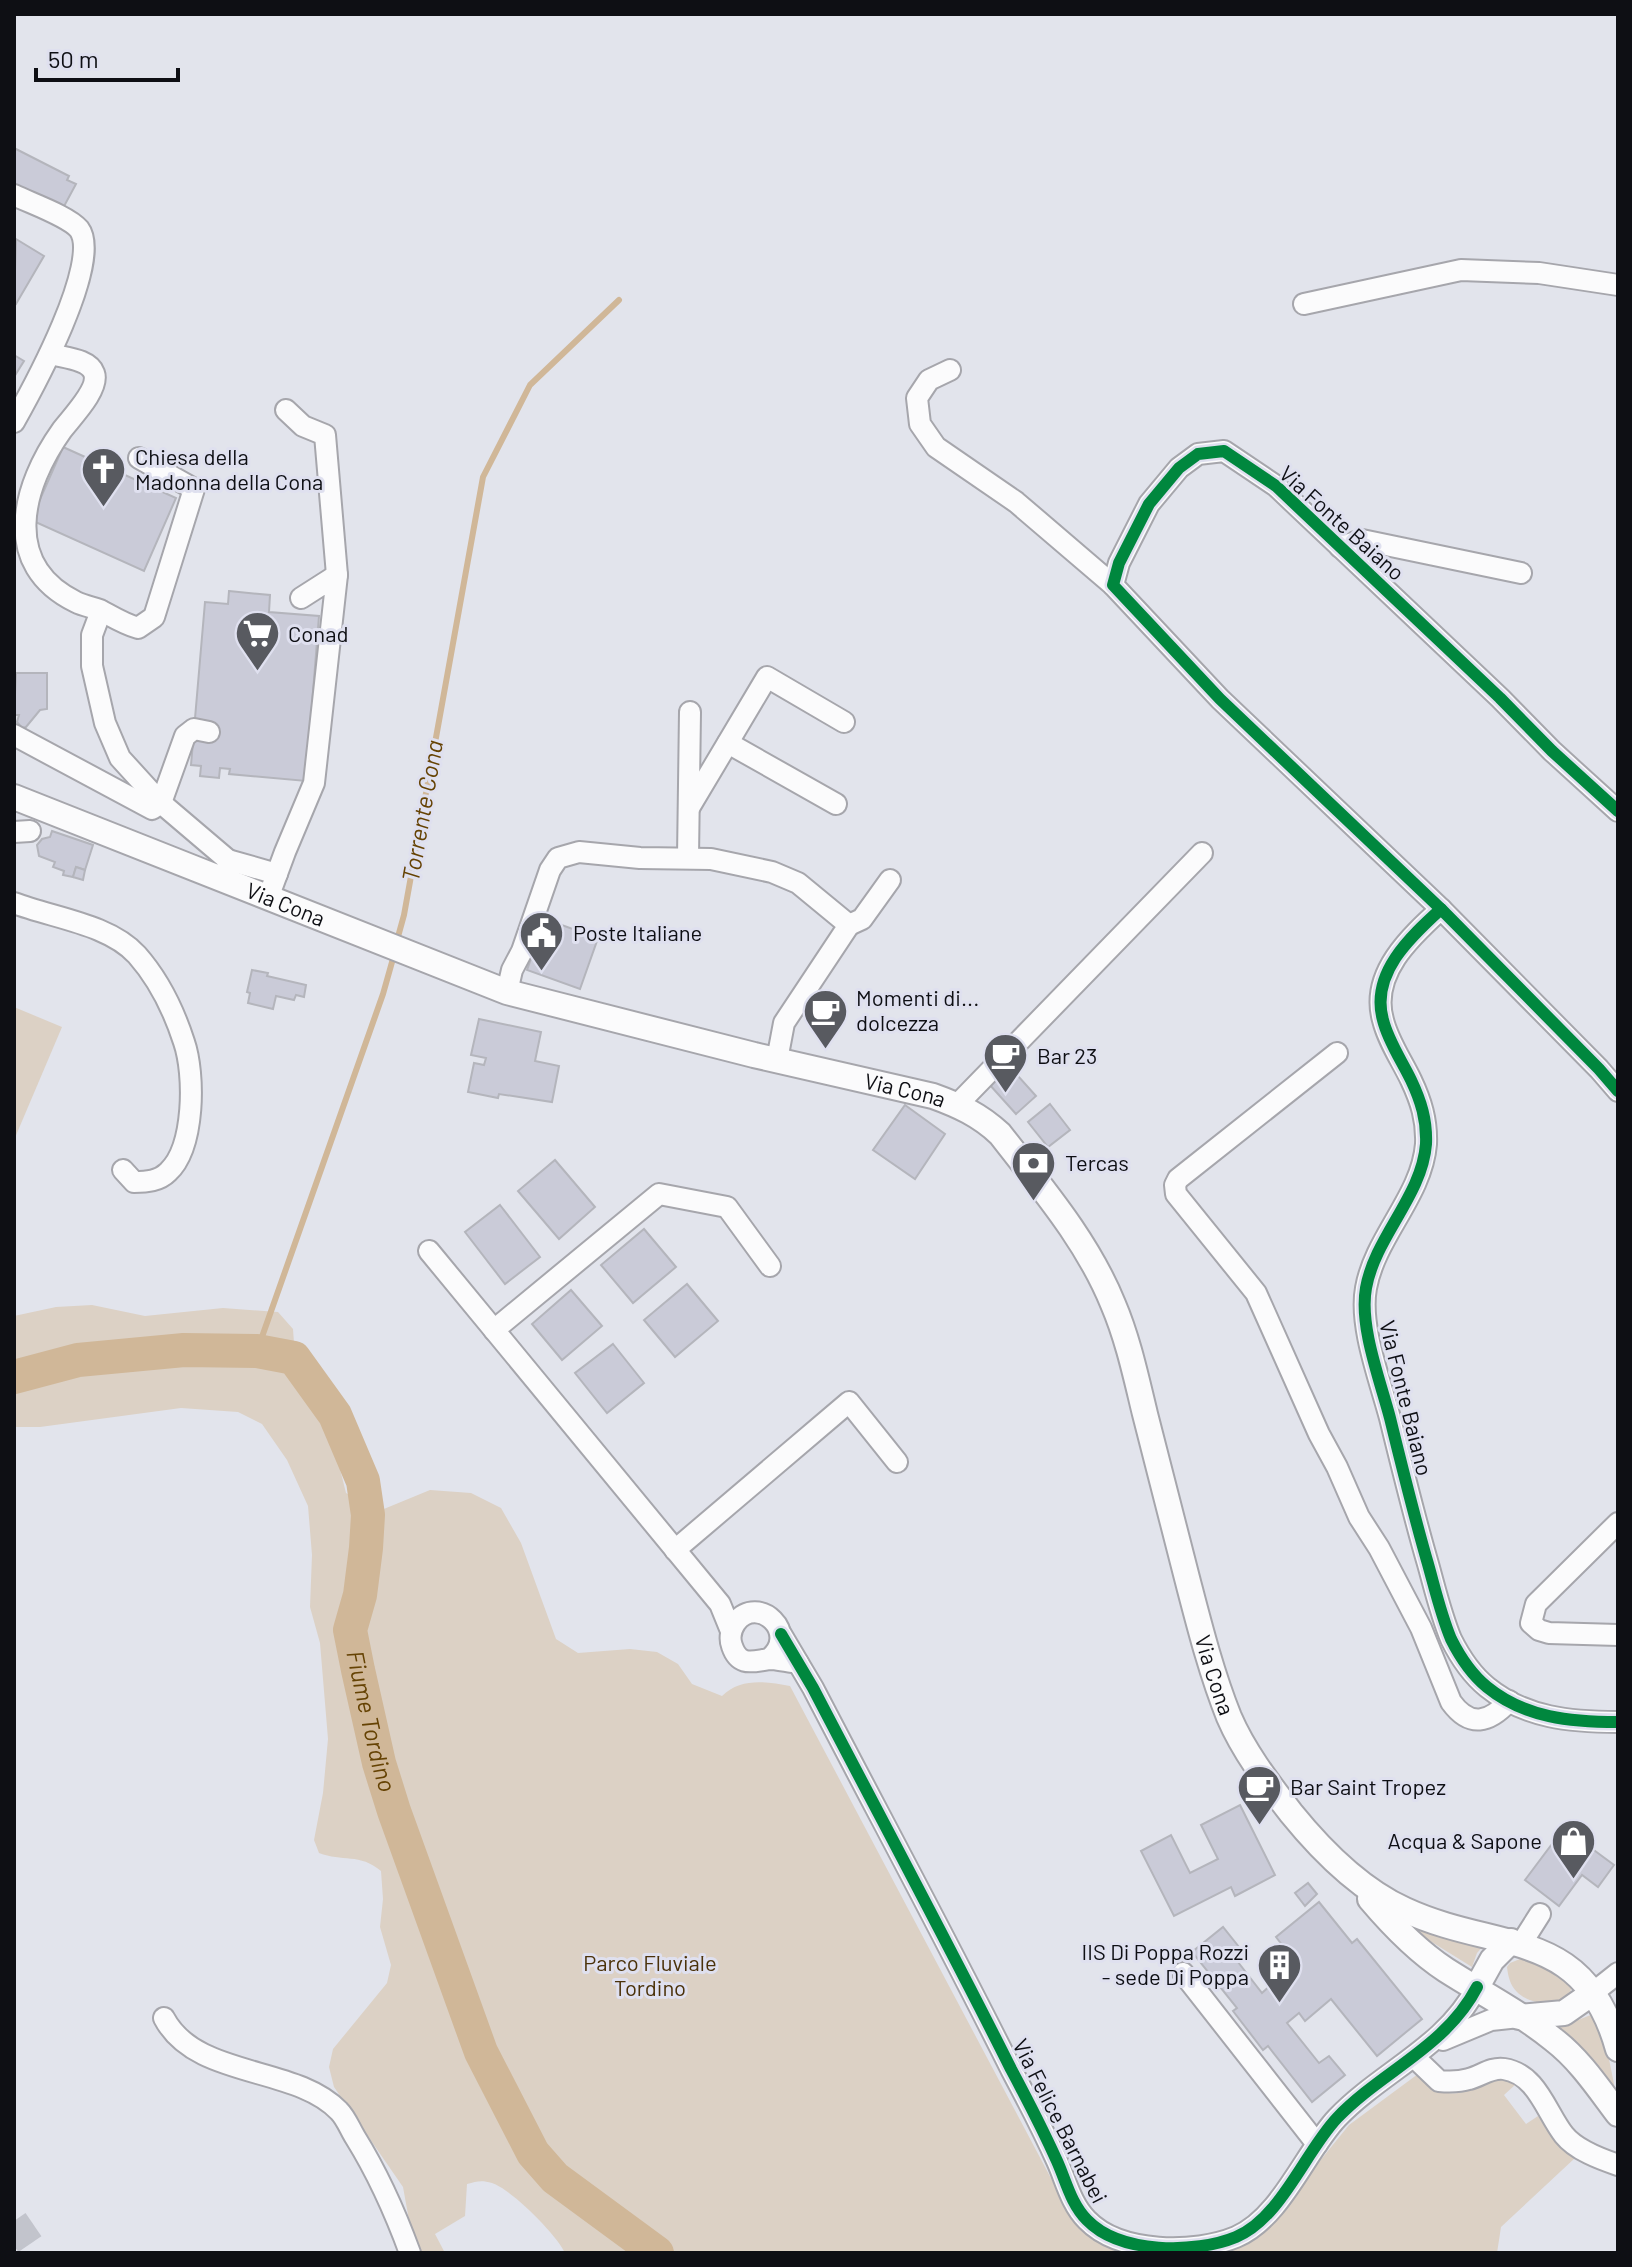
<svg xmlns="http://www.w3.org/2000/svg" width="1632" height="2267" font-family="Barlow,sans-serif">
<style>
.green{fill:#dcd1c5}
.lines{fill:none;stroke-linecap:round;stroke-linejoin:round}
.stream{stroke:#d0b798;stroke-width:6}
.river{stroke:#d0b798;stroke-width:34}
.building{fill:#cacbd8;stroke:#b4b5bc;stroke-width:2}
.highway-tunnel{stroke:#c2c4cc;stroke-width:28;stroke-dasharray:28 14;stroke-linecap:butt}
.minor-casing{stroke:#a6a6ac;stroke-width:24}
.major-casing{stroke:#a6a6ac;stroke-width:28}
.minor{stroke:#fbfbfc;stroke-width:20}
.major{stroke:#fbfbfc;stroke-width:24}
.cycleway-casing{stroke:#dfe0ef;stroke-width:17}
.cycleway{stroke:#00873e;stroke-width:12}
.labels{text-anchor:middle;stroke-width:6;stroke-linejoin:round;paint-order:stroke}
.poi-label{font-size:22px;fill:#0e0f14;stroke:#dfe0ef;text-anchor:start}
.street-label{font-size:22px;fill:#0e0f14;stroke:#dfe0ef}
.park-label{font-size:22px;fill:#4b320a;stroke:#dfe0ef}
.water-label{font-size:24px;font-style:italic;fill:#654203;stroke:#dfe0ef}
</style>
<rect width="100%" height="100%" fill="#e2e4ec"/>
<!-- green -->
<g class="green">
<polygon points="14,1007 62,1027 14,1140"/>
<path d="M 92,1305 L 145,1316 L 223,1308 L 278,1312 L 293,1329 L 297,1386 L 334,1445 L 346,1493 L 379,1511 L 430,1490 L 471,1493 L 501,1508 L 521,1543 L 556,1639 L 578,1653 L 630,1649 L 657,1652 L 678,1664 L 692,1684 L 722,1696 C 740,1678 765,1681 790,1686 L 1063,2201 L 1094,2239 L 1139,2253 L 565,2253 C 557,2235 511,2189 492,2183 C 482,2180 477,2181 467,2184 L 465,2216 L 435,2234 L 445,2253 L 419,2253 L 409,2220 L 403,2187 L 334,2087 L 329,2067 L 333,2049 L 387,1983 L 391,1965 L 380,1927 L 383,1899 L 381,1871 C 360,1853 342,1862 319,1853 L 314,1840 L 323,1793 L 328,1739 L 320,1643 L 310,1607 L 312,1555 L 308,1506 L 287,1460 L 262,1424 L 238,1412 L 181,1408 L 40,1427 L 14,1427 L 14,1316 L 56,1307 Z"/>
<polygon points="1385,1913 1484,1945 1477,1953 1472,1967"/>
<path d="M 1520,1959 C 1539,1962 1559,1972 1571,1988 C 1570,2012 1529,2005 1517,1992 C 1510,1985 1508,1976 1507,1967 L 1510,1963 Z"/>
<polygon points="1593,2014 1607,2049 1618,2104 1561,2030 1561,2027"/>
<path d="M 1418,2074 C 1465,2122 1479,2063 1516,2084 L 1504,2095 L 1526,2124 L 1538,2116 L 1561,2149 L 1568,2147 L 1575,2158 L 1501,2227 L 1497,2253 L 1220,2253 L 1247,2242 L 1264,2230 L 1349,2125 Z"/>
</g>
<g class="lines">
<!-- stream -->
<g class="stream">
<polyline points="396,944 404,915 483,477 530,385 619,300"/>
<polyline points="257,1351 383,994 394,955"/>
</g>
<!-- river -->
<path class="river" id="s1" d="M 14,1377 L 78,1360 L 184,1350 L 257,1351 L 294,1358 L 335,1415 L 363,1481 L 368,1515 L 366,1548 L 360,1595 L 350,1630 L 358,1670 L 379,1763 L 394,1811 L 481,2052 L 533,2153 L 555,2178 L 657,2253"/>
</g>
<!-- building -->
<g class="building">
<polygon points="14,148 69,176 67,180 76,184 62,210 14,190"/>
<polygon points="16,239 44,256 16,304 14,303"/>
<polygon points="14,355 24,361 14,377"/>
<polygon points="63,447 176,498 144,571 31,520"/>
<polygon points="229,591 270,595 269,612 319,616 306,781 229,774 230,769 220,768 219,778 200,776 201,766 191,765 205,602 228,604"/>
<polygon points="16,673 47,673 47,709 40,710 26,727 22,728 17,722 19,715 14,715"/>
<polygon points="52,831 93,845 85,870 76,867 73,877 63,875 64,871 53,867 55,862 39,856 37,845 42,839 50,837"/>
<polygon points="76,867 85,870 83,880 73,877"/>
<polygon points="545,919 598,938 580,989 527,970"/>
<polygon points="252,970 268,973 267,976 306,985 304,997 296,995 294,1000 276,996 273,1009 248,1003 250,993 247,992"/>
<polygon points="479,1019 541,1032 535,1061 559,1066 552,1102 499,1094 498,1098 468,1092 474,1063 484,1065 486,1058 471,1055"/>
<polygon points="1009,1066 1036,1096 1016,1114 989,1084"/>
<polygon points="1050,1104 1070,1130 1048,1147 1028,1122"/>
<polygon points="905,1105 945,1134 915,1179 873,1150"/>
<polygon points="555,1160 595,1207 559,1239 518,1191"/>
<polygon points="500,1205 540,1257 505,1284 465,1232"/>
<polygon points="644,1229 676,1267 633,1303 601,1265"/>
<polygon points="687,1284 718,1321 675,1357 644,1320"/>
<polygon points="571,1290 602,1326 562,1360 532,1324"/>
<polygon points="613,1344 644,1383 607,1413 575,1373"/>
<polygon points="1240,1805 1275,1875 1235,1896 1231,1887 1174,1916 1141,1851 1171,1835 1190,1873 1218,1859 1201,1825"/>
<polygon points="1564,1828 1614,1865 1598,1887 1582,1875 1559,1906 1525,1880"/>
<polygon points="1308,1883 1317,1894 1305,1906 1295,1893"/>
<polygon points="1319,1902 1352,1943 1357,1939 1422,2019 1377,2056 1331,1999 1305,2021 1299,2013 1287,2023 1319,2063 1329,2056 1345,2075 1312,2102 1268,2046 1263,2050 1233,2011 1237,2008 1192,1952 1223,1927 1239,1947 1231,1953 1262,1993 1273,1983 1272,1981 1295,1962 1276,1937"/>
</g>
<g class="lines">
<!-- highway-tunnel -->
<polyline class="highway-tunnel" points="14,2221 36,2253"/>
<defs>
<g id="minor">
<path d="M 14,195 C 30,203 68,216 79,229 C 103,261 32,390 14,422"/>
<polyline points="1304,304 1461,270 1539,273 1618,285"/>
<path d="M 51,354 C 65,358 89,359 94,373 C 100,389 71,418 62,430 C 22,486 0,565 76,602 C 84,606 92,607 100,610 C 113,617 124,624 138,628 L 154,617 L 194,489 L 139,458"/>
<polyline points="950,370 929,380 917,398 920,424 936,447 1016,502 1113,585"/>
<polyline points="286,410 303,426 325,435 337,575"/>
<polyline points="1340,547 1362,540 1521,573"/>
<polyline points="101,611 92,635 92,666 105,723 120,758 161,803 185,736 194,729 209,732"/>
<polyline points="14,735 152,809 161,803 228,860 226,881"/>
<polyline points="728,743 836,804"/>
<polyline points="689,808 767,677 844,722"/>
<polyline points="14,832 30,831"/>
<polyline points="688,857 690,712"/>
<polyline points="228,860 277,874"/>
<polyline points="268,898 285,852 314,783 337,575 301,598"/>
<path d="M 14,903 C 53,918 109,924 137,955 C 159,980 174,1011 184,1042 C 195,1074 195,1147 168,1172 C 159,1181 147,1182 134,1182 L 123,1170"/>
<polyline points="1441,909 1220,699 1113,585 1119,563 1149,504 1179,468 1198,454 1224,451 1276,486 1500,698 1552,751 1618,811"/>
<polyline points="849,925 862,919 890,880"/>
<polyline points="507,992 512,970 522,951 550,870 558,858 579,852 640,858 711,859 772,872 798,883 849,925 784,1023 777,1060"/>
<path d="M 1337,1053 L 1178,1179 L 1175,1185 L 1176,1194 L 1256,1293 L 1319,1434 L 1337,1467 L 1359,1517 L 1379,1548 L 1421,1628 L 1451,1702 C 1470,1728 1489,1723 1509,1701"/>
<path d="M 1618,1091 L 1599,1069 L 1441,909 C 1410,937 1370,974 1383,1020 C 1388,1041 1402,1061 1411,1080 C 1421,1101 1427,1120 1426,1144 C 1422,1196 1375,1237 1366,1288 C 1359,1326 1380,1380 1390,1418 C 1402,1467 1414,1516 1428,1564 C 1435,1589 1441,1615 1451,1639 C 1460,1657 1471,1674 1487,1687 C 1525,1718 1571,1722 1618,1722"/>
<polyline points="957,1105 1202,853"/>
<polyline points="429,1251 720,1604 731,1631"/>
<polyline points="494,1330 659,1194 727,1207 770,1266"/>
<polyline points="1618,1523 1536,1604 1531,1623 1539,1630 1549,1633 1618,1635"/>
<polyline points="675,1550 849,1402 897,1462"/>
<path d="M 781,1634 L 813,1688 C 879,1815 947,1941 1011,2069 C 1027,2099 1043,2130 1057,2161 C 1066,2181 1071,2204 1087,2220 C 1120,2254 1195,2254 1236,2237 C 1281,2218 1305,2152 1337,2118 C 1382,2071 1446,2047 1477,1987"/>
<path d="M 769,1659 C 801,1633 758,1594 736,1622 C 731,1629 729,1638 732,1646 C 740,1670 757,1659 773,1659 C 781,1660 790,1662 798,1663"/>
<polyline points="1521,1944 1540,1914"/>
<polyline points="1183,1973 1317,2144"/>
<polyline points="1594,1992 1618,1973"/>
<path d="M 164,2018 C 196,2079 295,2065 339,2111 C 346,2118 350,2129 355,2137 C 378,2174 395,2212 410,2253"/>
<polyline points="1443,2040 1491,2020 1519,2017"/>
<path d="M 1414,2057 L 1439,2081 C 1449,2082 1459,2082 1469,2079 C 1481,2076 1491,2067 1504,2069 C 1537,2074 1546,2112 1564,2135 C 1576,2150 1600,2159 1618,2165"/>
</g>
<g id="major">
<path id="s2" d="M 14,797 L 507,992 L 754,1055 L 933,1096 C 958,1105 980,1115 1000,1134 C 1041,1187 1087,1240 1113,1304 C 1128,1339 1136,1377 1145,1414 C 1159,1469 1173,1523 1187,1578 C 1199,1624 1211,1672 1229,1717 C 1244,1752 1268,1783 1291,1813 C 1321,1850 1361,1890 1405,1910 C 1498,1953 1584,1926 1618,2049"/>
<path d="M 1370,1899 C 1392,1925 1417,1951 1446,1970 C 1482,1993 1521,2013 1554,2040 C 1580,2060 1599,2089 1618,2114"/>
<polyline points="1477,1987 1492,1960 1511,1941"/>
<polyline points="1519,2017 1564,2013 1594,1992"/>
</g>
</defs>
<!-- minor casing -->
<use href="#minor" class="minor-casing"/>
<!-- major casing -->
<use href="#major" class="major-casing"/>
<!-- minor -->
<use href="#minor" class="minor"/>
<!-- major -->
<use href="#major" class="major"/>
<defs>
<g id="cycleway">
<polyline points="1441,909 1220,699 1113,585 1119,563 1149,504 1179,468 1198,454 1224,451 1276,486 1500,698 1552,751 1618,811"/>
<path d="M 1618,1091 L 1599,1069 L 1441,909 C 1410,937 1370,974 1383,1020 C 1388,1041 1402,1061 1411,1080 C 1421,1101 1427,1120 1426,1144 C 1422,1196 1375,1237 1366,1288 C 1359,1326 1380,1380 1390,1418 C 1402,1467 1414,1516 1428,1564 C 1435,1589 1441,1615 1451,1639 C 1460,1657 1471,1674 1487,1687 C 1525,1718 1571,1722 1618,1722"/>
<path d="M 781,1634 L 813,1688 C 879,1815 947,1941 1011,2069 C 1027,2099 1043,2130 1057,2161 C 1066,2181 1071,2204 1087,2220 C 1120,2254 1195,2254 1236,2237 C 1281,2218 1305,2152 1337,2118 C 1382,2071 1446,2047 1477,1987"/>
</g>
</defs>
<!-- cycleway casing -->
<use href="#cycleway" class="cycleway-casing"/>
<!-- cycleway -->
<use href="#cycleway" class="cycleway"/>
</g>
<!-- icons -->
<defs>
<symbol id="church-pin" viewBox="-11 -11 22 30"><path d="M0 17L-7.5 6A9.5 9.5 0 1 1 7.5 6Z" fill="#585a60" stroke="#dfe0ef"/><path d="M-1.2-6h2.4v3.5h3.3v2.4h-3.3V6h-2.4V-.1h-3.3v-2.4h3.3Z" fill="#fff"/></symbol>
<symbol id="supermarket-pin" viewBox="-11 -11 22 30"><path d="M0 17L-7.5 6A9.5 9.5 0 1 1 7.5 6Z" fill="#585a60" stroke="#dfe0ef"/><path d="M-6-5.5h2.5l.6 2H6L4.5 2H-2.5L-4.4-4H-6ZM-1.5 3.2a1.3 1.3 0 1 0 .1 0ZM3 3.2a1.3 1.3 0 1 0 .1 0Z" fill="#fff"/></symbol>
<symbol id="civic-pin" viewBox="-11 -11 22 30"><path d="M0 17L-7.5 6A9.5 9.5 0 1 1 7.5 6Z" fill="#585a60" stroke="#dfe0ef"/><path d="M-.6-6.5H3V-4.5H.6V-3L4-1V1h2V6H-6V1h2V-1L-.6-3ZM-1.2 2.5V6h2.4V2.5Z" fill="#fff"/></symbol>
<symbol id="cafe-pin" viewBox="-11 -11 22 30"><path d="M0 17L-7.5 6A9.5 9.5 0 1 1 7.5 6Z" fill="#585a60" stroke="#dfe0ef"/><path d="M-5.5-4.5H6V0H3Q3 3.5 0 3.5H-2.5Q-5.5 3.5-5.5 0ZM3-3.2v2h1.7v-2ZM-6 4.5H4V6H-6Z" fill="#fff"/></symbol>
<symbol id="bank-pin" viewBox="-11 -11 22 30"><path d="M0 17L-7.5 6A9.5 9.5 0 1 1 7.5 6Z" fill="#585a60" stroke="#dfe0ef"/><path d="M-6-4H6V4H-6ZM0-2.3a2.3 2.3 0 1 0 0 4.6a2.3 2.3 0 1 0 0-4.6Z" fill="#fff"/></symbol>
<symbol id="shop-pin" viewBox="-11 -11 22 30"><path d="M0 17L-7.5 6A9.5 9.5 0 1 1 7.5 6Z" fill="#585a60" stroke="#dfe0ef"/><path d="M-5-2.5h2.3a2.7 3.5 0 0 1 5.4 0H5L5.5 6h-11ZM-1.5-2.5h3a1.5 2.3 0 0 0-3 0Z" fill="#fff"/></symbol>
<symbol id="building-pin" viewBox="-11 -11 22 30"><path d="M0 17L-7.5 6A9.5 9.5 0 1 1 7.5 6Z" fill="#585a60" stroke="#dfe0ef"/><path d="M-4-6H4V6H1V3H-1V6H-4ZM-2.5-4.3h1.7v1.8h-1.7ZM.8-4.3h1.7v1.8H.8ZM-2.5-1h1.7V.8h-1.7ZM.8-1h1.7V.8H.8Z" fill="#fff"/></symbol>
</defs>
<g fill-rule="evenodd">
<use href="#church-pin" x="78" y="444" width="51" height="69"/>
<use href="#supermarket-pin" x="232" y="608" width="51" height="69"/>
<use href="#civic-pin" x="516" y="908" width="51" height="69"/>
<use href="#cafe-pin" x="800" y="986" width="51" height="69"/>
<use href="#cafe-pin" x="980" y="1030" width="51" height="69"/>
<use href="#bank-pin" x="1008" y="1138" width="51" height="69"/>
<use href="#cafe-pin" x="1234" y="1762" width="51" height="69"/>
<use href="#shop-pin" x="1548" y="1816" width="51" height="69"/>
<use href="#building-pin" x="1254" y="1940" width="51" height="69"/>
</g>
<g class="labels">
<!-- poi labels -->
<g class="poi-label">
<text x="135" y="465">Chiesa della<tspan x="135" dy="25">Madonna della Cona</tspan></text>
<text x="288" y="642">Conad</text>
<text x="573" y="941">Poste Italiane</text>
<text x="856" y="1006">Momenti di...<tspan x="856" dy="25">dolcezza</tspan></text>
<text x="1037" y="1064">Bar 23</text>
<text x="1065" y="1171">Tercas</text>
<text x="1290" y="1795">Bar Saint Tropez</text>
<text x="1542" y="1849" text-anchor="end">Acqua &amp; Sapone</text>
<text x="1249" y="1960" text-anchor="end">IIS Di Poppa Rozzi<tspan x="1249" dy="25">- sede Di Poppa</tspan></text>
</g>
<!-- street labels -->
<g class="street-label">
<text transform="translate(1342 523) rotate(42)" y="8">Via Fonte Baiano</text>
<text dy="8" stroke="none"><textPath href="#s2" startOffset="292">Via Cona</textPath></text>
<text dy="8" stroke="none"><textPath href="#s2" startOffset="940">Via Cona</textPath></text>
<text transform="translate(1406 1398) rotate(76)" y="8">Via Fonte Baiano</text>
<text dy="8" stroke="none"><textPath href="#s2" startOffset="1636">Via Cona</textPath></text>
<text transform="translate(1060 2121) rotate(63)" y="8">Via Felice Barnabei</text>
</g>
<!-- park labels -->
<g class="park-label">
<text x="650" y="1971">Parco Fluviale<tspan x="650" dy="25">Tordino</tspan></text>
</g>
<!-- water labels -->
<g class="water-label">
<text transform="translate(423 811) rotate(-80)" y="8">Torrente Cona</text>
<text dy="8" stroke="none"><textPath href="#s1" startOffset="670">Fiume Tordino</textPath></text>
</g>
</g>
<!-- border -->
<rect width="1632" height="2267" fill="none" stroke="#0e0f14" stroke-width="32"/>
<!-- scale -->
<path d="M36 68v12h142v-12" fill="none" stroke="#0e0f14" stroke-width="4"/>
<text x="48" y="68" font-size="24" fill="#0e0f14" stroke="#dfe0ef" stroke-width="6" paint-order="stroke">50 m</text>
</svg>
